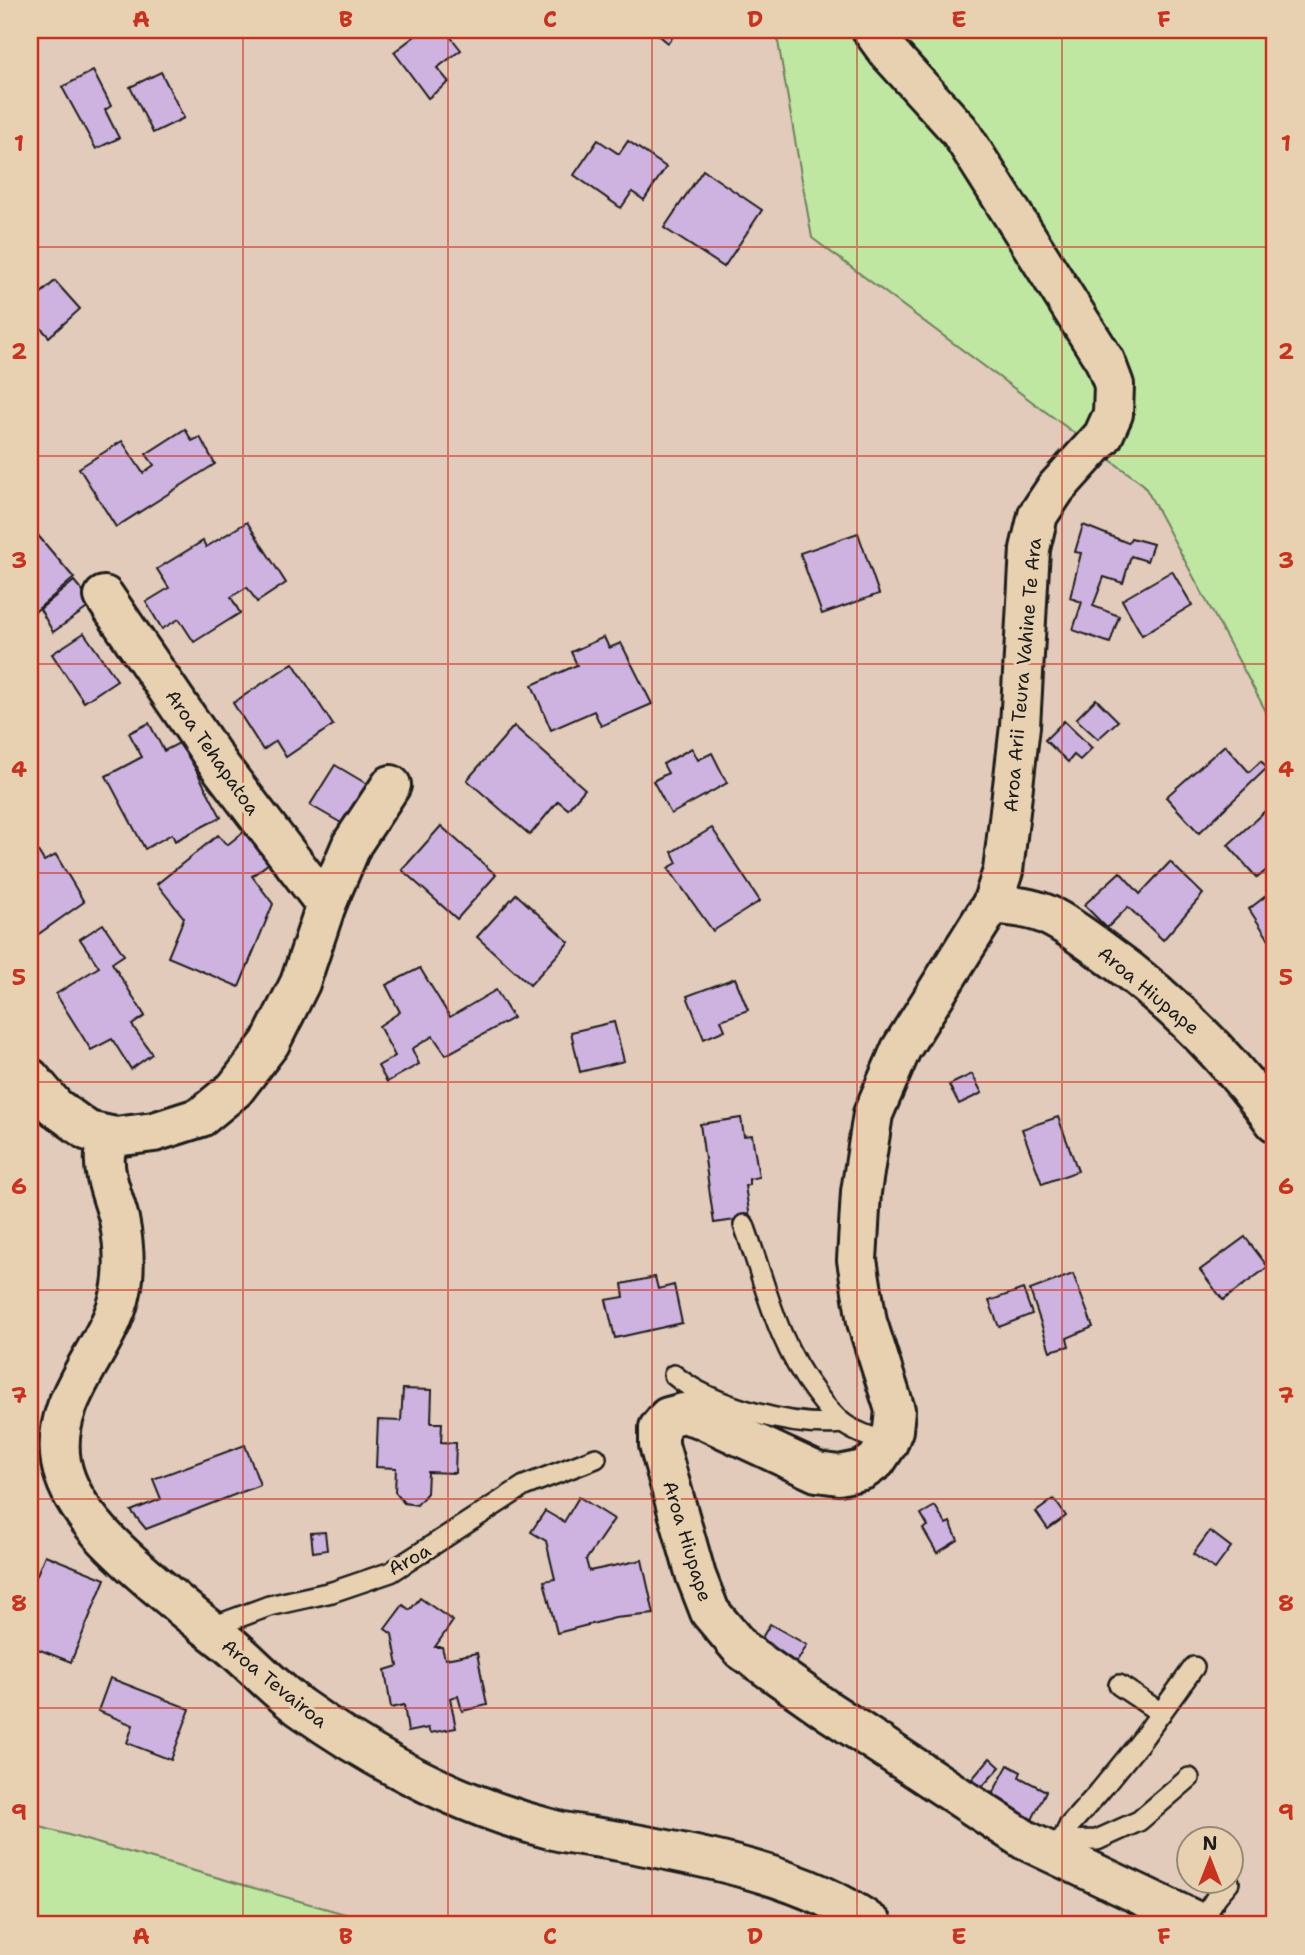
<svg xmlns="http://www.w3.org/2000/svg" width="1305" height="1955" font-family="'Shantell Sans',sans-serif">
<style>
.green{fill:#bfe7a2;stroke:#6e825f;stroke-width:2}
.building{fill:#ceb3e1;stroke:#1c1c1c;stroke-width:2}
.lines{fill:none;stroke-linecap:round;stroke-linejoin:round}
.lane-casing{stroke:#1c1c1c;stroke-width:24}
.street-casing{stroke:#1c1c1c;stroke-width:44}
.lane{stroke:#e7d1b0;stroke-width:19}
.street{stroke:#e7d1b0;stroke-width:38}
.grid{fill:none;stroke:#c8321e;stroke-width:2;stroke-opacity:0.55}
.labels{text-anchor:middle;stroke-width:6;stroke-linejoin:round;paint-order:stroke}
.street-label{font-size:19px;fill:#1c1c1c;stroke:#e7d1b0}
.neatline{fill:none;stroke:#c8321e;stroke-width:2.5}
.grid-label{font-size:23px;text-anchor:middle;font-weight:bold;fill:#c8321e}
</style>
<rect width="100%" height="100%" fill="#e2cbba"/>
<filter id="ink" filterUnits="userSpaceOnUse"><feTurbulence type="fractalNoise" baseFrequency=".0143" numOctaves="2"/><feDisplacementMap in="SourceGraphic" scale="14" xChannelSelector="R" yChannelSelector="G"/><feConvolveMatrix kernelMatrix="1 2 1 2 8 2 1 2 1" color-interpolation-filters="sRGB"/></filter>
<g filter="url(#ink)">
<!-- green -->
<g class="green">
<polygon points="776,30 1275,30 1275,728 1144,485 812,238"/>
<polygon points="30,1824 345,1914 394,1925 30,1925"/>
</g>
<!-- building -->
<g class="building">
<polygon points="423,30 445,30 461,50 437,68 449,82 428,98 394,52"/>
<polygon points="653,30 678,30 668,43"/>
<polygon points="93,71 111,106 105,110 119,138 96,149 62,87"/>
<polygon points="161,72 184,118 153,133 130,87"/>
<polygon points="30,131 38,147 30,151"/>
<polygon points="598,140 619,154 628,141 666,167 644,200 632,192 621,208 574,175"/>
<polygon points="703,170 762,210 724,267 664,228"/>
<polygon points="55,281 80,309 49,337 30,316 30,303"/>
<polygon points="185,429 192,441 200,437 215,464 116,527 79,468 122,441 143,473 154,465 146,454"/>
<polygon points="247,522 286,583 257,602 247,587 231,597 240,613 194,642 179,619 162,629 146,602 169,588 157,569 203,541 206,547"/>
<polygon points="1083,525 1128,543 1131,538 1153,544 1147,561 1131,556 1123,583 1104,577 1093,606 1119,616 1110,643 1073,630 1082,602 1070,598 1081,553 1075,552"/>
<polygon points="30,526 74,578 30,616"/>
<polygon points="858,533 879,594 822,614 800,553"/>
<polygon points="1172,571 1192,605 1142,635 1122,600"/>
<polygon points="74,581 93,604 53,632 40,609"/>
<polygon points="84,633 117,680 84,702 52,654"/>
<polygon points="604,637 609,648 621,643 652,704 601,726 594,711 551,730 532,685 577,665 571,652"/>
<polygon points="293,663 333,725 286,757 276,741 263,750 233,703"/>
<polygon points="1096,699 1118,721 1098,739 1076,719"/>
<polygon points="1064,721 1092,748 1080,760 1074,755 1068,762 1045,740"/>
<polygon points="149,723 164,751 181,742 221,817 175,841 172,834 145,849 106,776 142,757 129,733"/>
<polygon points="514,726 585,789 568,809 558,801 530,835 467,780"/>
<polygon points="1225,745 1249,772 1261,761 1267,768 1199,833 1166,797"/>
<polygon points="692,748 698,760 712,753 727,783 671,814 653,781 668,773 663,764"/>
<polygon points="335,765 367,784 343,824 310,805"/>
<polygon points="1265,811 1275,822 1275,830 1268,837 1275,845 1275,863 1257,878 1228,845"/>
<polygon points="441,826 496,875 457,919 402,870"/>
<polygon points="712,828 760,901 713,931 668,868 677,863 672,852"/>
<polygon points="245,831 269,863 252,876 273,904 239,987 168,957 184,918 157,884 218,835 227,845"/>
<polygon points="30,838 44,861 56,855 84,902 30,940"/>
<polygon points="1170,862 1203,894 1163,940 1128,907 1107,928 1084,905 1120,872 1140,894"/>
<polygon points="1275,889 1275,949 1249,909"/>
<polygon points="516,894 569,942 530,985 477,937"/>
<polygon points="103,924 124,955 112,963 145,1016 132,1025 152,1054 131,1069 112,1039 91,1050 56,994 99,967 80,939"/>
<polygon points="420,968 450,1017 496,990 513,1018 446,1055 433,1036 412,1049 419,1064 387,1082 378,1066 395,1056 379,1026 400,1012 386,985"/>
<polygon points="735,978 748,1010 721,1020 725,1030 704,1039 687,996"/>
<polygon points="614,1022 624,1061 580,1072 571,1032"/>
<polygon points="972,1074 982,1093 959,1104 949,1085"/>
<polygon points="1058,1117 1078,1171 1042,1184 1022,1129"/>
<polygon points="741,1118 744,1136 752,1135 759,1177 749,1179 749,1185 745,1186 750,1218 714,1223 700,1124"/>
<polygon points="1245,1237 1268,1267 1223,1300 1200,1270"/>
<polygon points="1073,1274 1093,1327 1067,1338 1069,1346 1050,1351 1030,1290"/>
<polygon points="655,1277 658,1289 674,1285 682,1323 615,1338 606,1300 624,1297 622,1284"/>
<polygon points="1023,1289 1032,1314 999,1327 989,1301"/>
<polygon points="403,1389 432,1390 431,1423 442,1423 441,1442 456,1443 455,1473 428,1472 427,1493 417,1505 404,1503 395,1492 396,1468 376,1467 378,1420 401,1421"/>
<polygon points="245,1445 260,1485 146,1529 131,1511 161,1499 153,1479"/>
<polygon points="579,1497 614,1519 586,1560 589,1571 642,1560 654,1614 615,1618 557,1633 544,1581 555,1579 546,1541 531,1532 545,1511 564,1522"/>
<polygon points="1054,1499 1066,1516 1048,1529 1036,1512"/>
<polygon points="935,1506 946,1524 950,1522 958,1540 937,1553 923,1529 928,1526 921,1514"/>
<polygon points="1210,1531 1231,1547 1215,1569 1193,1554"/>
<polygon points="325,1532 327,1550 313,1552 311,1533"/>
<polygon points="45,1555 105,1579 71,1662 30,1646 30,1591"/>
<polygon points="420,1598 453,1621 435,1647 442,1647 445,1659 477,1653 487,1705 462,1711 458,1696 450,1698 456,1728 430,1733 428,1728 408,1732 404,1705 391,1708 385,1670 398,1666 392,1634 385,1629 403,1605 410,1610"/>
<polygon points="770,1624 807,1645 795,1665 759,1643"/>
<polygon points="110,1678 190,1709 171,1760 127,1743 133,1725 98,1711"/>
<polygon points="990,1758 1000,1767 981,1788 972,1779"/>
<polygon points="1008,1765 1021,1772 1019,1777 1046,1791 1032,1820 990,1798"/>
</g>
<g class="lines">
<defs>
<g id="lane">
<path d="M 744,1225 C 766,1285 776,1341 815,1392 C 823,1403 833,1416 844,1424 C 857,1433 873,1438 888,1443"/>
<path d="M 674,1375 C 712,1407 794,1428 842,1423"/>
<polyline points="207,1629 269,1606 332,1592 391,1572 524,1486 596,1458"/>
<polyline points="1119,1685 1161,1713"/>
<polyline points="1062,1841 1097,1840 1139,1821 1189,1778"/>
<polyline points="1059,1856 1062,1841 1069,1826 1100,1791 1140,1742 1194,1667"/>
<polyline points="1200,1923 1217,1896 1229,1882"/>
</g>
<g id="street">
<polyline points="872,30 888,52 959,130 1105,361 1114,385 1113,414 1103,436 1056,488 1038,515 1030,549 1020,726 1003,871 992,904 901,1049 873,1114 861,1192 857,1260 867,1322 895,1410 893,1430 888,1443 876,1461 863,1470 839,1475 817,1472 703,1419 683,1413 668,1417 659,1428 659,1445 696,1576 710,1612 742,1650 827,1710 1025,1840 1204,1925"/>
<polyline points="104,596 219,765 326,905"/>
<path d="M 992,904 C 1010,906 1029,907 1045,914 C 1064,922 1083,937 1100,949 C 1168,997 1226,1055 1275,1122"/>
<polyline points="30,1078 55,1107 88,1131 115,1137 154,1132 201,1117 235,1089 270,1043 300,983 326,905 352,844 391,785"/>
<path d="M 109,1136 C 108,1142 105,1149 105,1155 C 103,1176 114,1199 119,1219 C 123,1239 125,1258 123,1278 C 118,1344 49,1392 61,1462 C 71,1518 135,1567 176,1602 C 194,1618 214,1632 232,1647 C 255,1667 276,1690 301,1708 C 377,1762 464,1807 554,1830 C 575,1835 598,1837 619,1841 C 698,1855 808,1876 873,1925"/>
</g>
</defs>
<!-- lane casing -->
<use href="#lane" class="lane-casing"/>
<!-- street casing -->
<use href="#street" class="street-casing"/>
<!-- lane -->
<use href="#lane" class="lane"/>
<!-- street -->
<use href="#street" class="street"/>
</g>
</g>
<!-- grid -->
<path class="grid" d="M 243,30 L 243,1925M 448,30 L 448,1925M 652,30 L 652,1925M 857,30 L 857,1925M 1062,30 L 1062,1925M 30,247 L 1275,247M 30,456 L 1275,456M 30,664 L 1275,664M 30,873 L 1275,873M 30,1082 L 1275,1082M 30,1290 L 1275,1290M 30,1499 L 1275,1499M 30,1708 L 1275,1708"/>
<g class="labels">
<!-- street labels -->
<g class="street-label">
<text transform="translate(1022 675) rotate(-85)" y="7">Aroa Arii Teura Vahine Te Ara</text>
<text transform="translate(213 752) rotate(55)" y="7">Aroa Tehapatoa</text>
<text transform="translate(1149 990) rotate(40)" y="7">Aroa Hiupape</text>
<text transform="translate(688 1541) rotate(73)" y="7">Aroa Hiupape</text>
<text transform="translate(409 1559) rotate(-29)" y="7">Aroa</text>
<text transform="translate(275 1683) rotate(39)" y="7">Aroa Tevairoa</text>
</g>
</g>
<!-- margin -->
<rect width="1305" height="1955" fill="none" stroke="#e7d1b0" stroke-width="77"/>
<!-- north arrow -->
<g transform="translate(1210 1860)"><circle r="33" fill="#e7d1b0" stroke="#968975" stroke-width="2"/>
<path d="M0-5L12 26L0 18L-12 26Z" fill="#c8321e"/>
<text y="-10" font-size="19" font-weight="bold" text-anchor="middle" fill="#1c1c1c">N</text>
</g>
<rect x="38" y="38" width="1228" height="1878" class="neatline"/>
<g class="grid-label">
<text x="141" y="27">A</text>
<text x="346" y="27">B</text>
<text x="550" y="27">C</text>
<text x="755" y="27">D</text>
<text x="959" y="27">E</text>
<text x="1164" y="27">F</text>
<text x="19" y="151">1</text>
<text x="1286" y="151">1</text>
<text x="19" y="359">2</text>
<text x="1286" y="359">2</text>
<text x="19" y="568">3</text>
<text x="1286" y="568">3</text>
<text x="19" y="777">4</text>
<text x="1286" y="777">4</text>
<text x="19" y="985">5</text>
<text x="1286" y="985">5</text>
<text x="19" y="1194">6</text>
<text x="1286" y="1194">6</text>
<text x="19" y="1403">7</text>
<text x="1286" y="1403">7</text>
<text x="19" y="1611">8</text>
<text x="1286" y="1611">8</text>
<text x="19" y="1820">9</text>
<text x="1286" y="1820">9</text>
<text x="141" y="1944">A</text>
<text x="346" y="1944">B</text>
<text x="550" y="1944">C</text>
<text x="755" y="1944">D</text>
<text x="959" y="1944">E</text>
<text x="1164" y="1944">F</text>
</g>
</svg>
